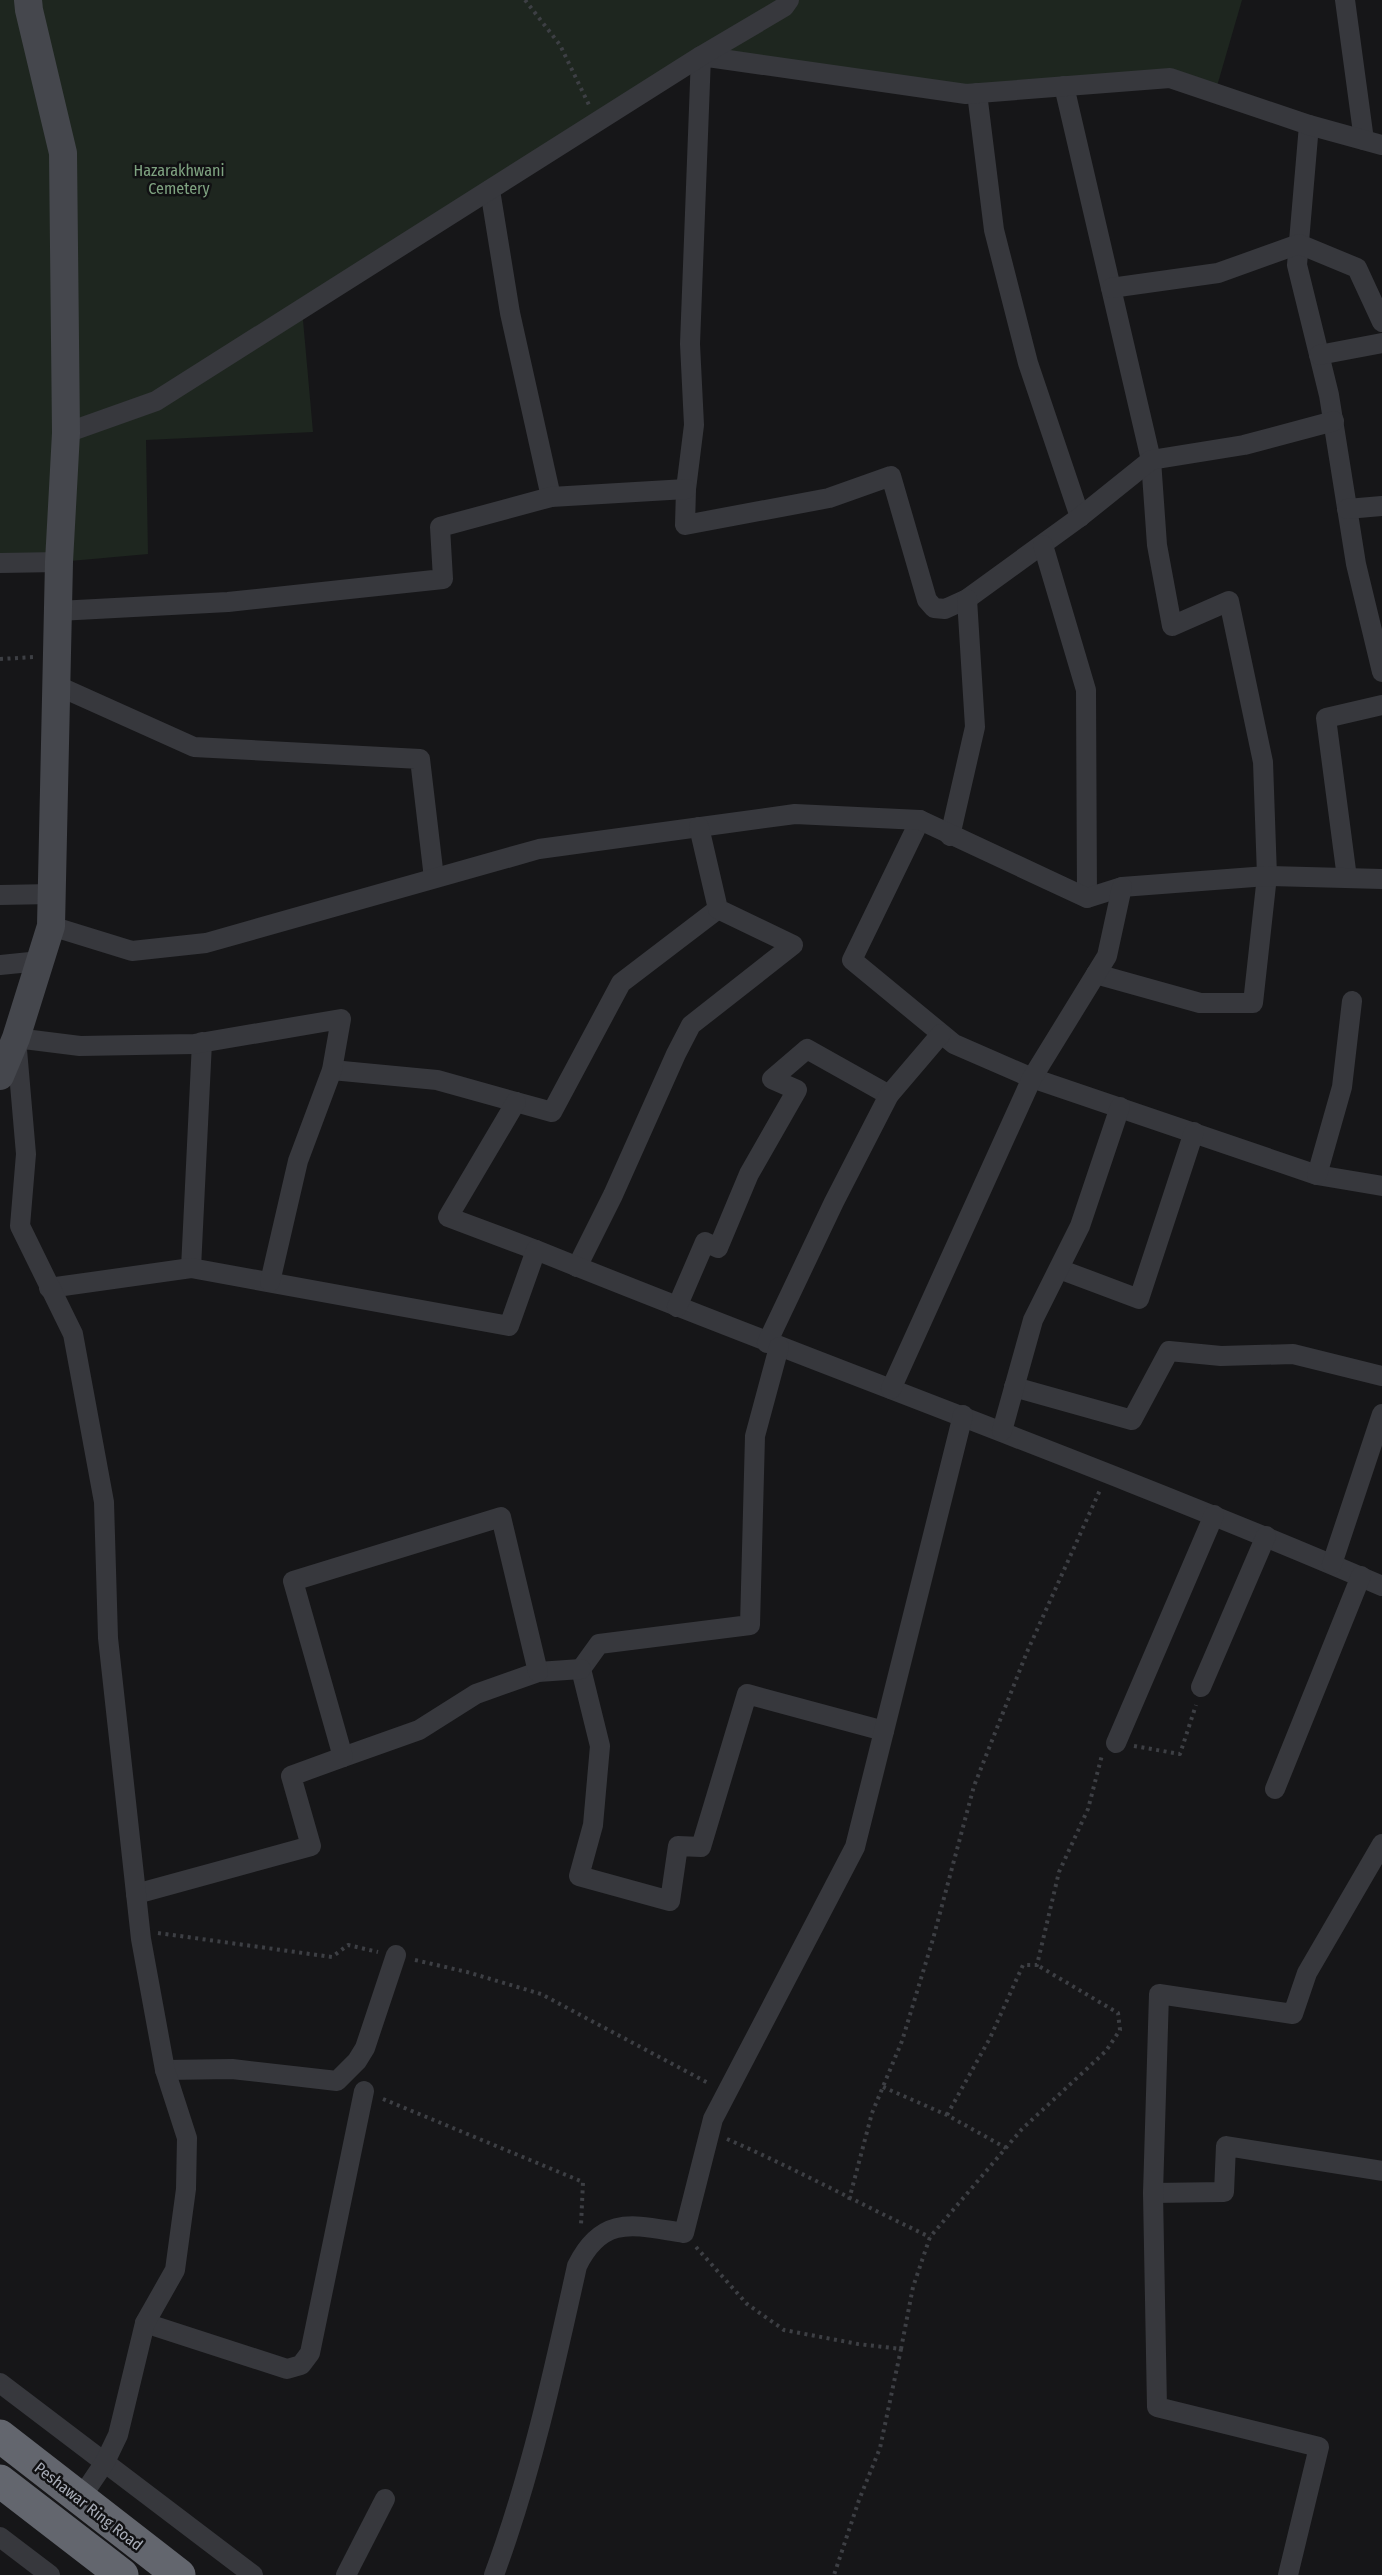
<svg xmlns="http://www.w3.org/2000/svg" width="1382" height="2575" font-family="'Fira Sans Condensed',sans-serif">
<style>
.green{fill:#1e261f}
.lines{fill:none;stroke-linecap:round;stroke-linejoin:round}
.path{stroke:#3d3f44;stroke-width:4;stroke-dasharray:3 4.5;stroke-linecap:butt}
.street{stroke:#37383d;stroke-width:20}
.secondary{stroke:#45474d;stroke-width:28}
.highway{stroke:#63666e;stroke-width:33}
.labels{text-anchor:middle;stroke-width:5;stroke-linejoin:round;paint-order:stroke}
.park-label{font-size:16px;fill:#7fa381;stroke:#111113}
.street-label{font-size:16px;fill:#a8adb8;stroke:#111113}
</style>
<rect width="100%" height="100%" fill="#161618"/>
<!-- green -->
<polygon class="green" points="0,0 1242,0 1215,93 1170,78 966,94 701,56 302,309 313,432 146,440 148,554 59,562 0,563"/>
<g class="lines">
<!-- path -->
<g class="path">
<polyline points="525,0 560,45 589,105"/>
<polyline points="0,659 35,657"/>
<polyline points="1134,1746 1180,1754 1196,1705"/>
<polyline points="158,1933 332,1957 348,1945 378,1952"/>
<polyline points="415,1960 467,1972 541,1994 710,2084"/>
<polyline points="883,2087 947,2115 1006,2148"/>
<polyline points="383,2099 583,2182 581,2225"/>
<polyline points="947,2115 990,2038 1023,1965 1037,1965 1059,1872 1088,1809 1102,1755"/>
<path d="M 727,2139 C 796,2169 862,2205 930,2237"/>
<polyline points="849,2200 872,2113 902,2041 933,1939 974,1786 1027,1652 1100,1490"/>
<polyline points="696,2247 747,2304 784,2330 858,2344 901,2349 880,2448 859,2500 834,2575"/>
<polyline points="901,2349 913,2287 930,2237 1022,2129 1106,2051 1120,2030 1118,2013 1037,1965"/>
</g>
<!-- street -->
<g class="street">
<polyline points="1345,0 1364,140"/>
<polyline points="1064,86 1151,460 1157,545 1172,626 1229,601 1263,762 1267,876 1253,1003 1200,1003 1096,974"/>
<polyline points="977,93 994,230 1028,363 1080,517"/>
<polyline points="1309,125 1297,265 1329,395 1356,564 1382,672"/>
<polyline points="490,190 510,313 551,497"/>
<polyline points="1111,288 1218,273 1299,244 1357,268 1382,322"/>
<polyline points="1319,355 1382,343"/>
<polyline points="1334,421 1244,445 1151,460 1080,517 967,599 945,609 934,608 927,600 891,476 829,498 685,525 686,489 694,425 690,344 701,56 966,94 1170,78 1309,125 1382,145"/>
<polyline points="66,433 156,401 701,56 784,7 789,0"/>
<polyline points="1347,509 1382,506"/>
<polyline points="1043,545 1086,690 1087,898"/>
<polyline points="0,563 59,562"/>
<polyline points="58,611 228,602 443,579 440,527 551,497 686,489"/>
<polyline points="56,685 194,747 420,759 434,878"/>
<polyline points="920,820 852,960 954,1044 1032,1078 1317,1175 1382,1186"/>
<polyline points="950,836 975,727 967,599"/>
<polyline points="1347,878 1326,718 1382,705"/>
<polyline points="0,895 52,894"/>
<polyline points="51,926 132,951 206,943 539,849 795,814 920,820 1087,898 1122,887 1267,876 1382,879"/>
<polyline points="0,965 40,961"/>
<polyline points="332,1070 437,1080 552,1112 621,983 718,909"/>
<polyline points="516,1102 448,1217 536,1250"/>
<polyline points="1317,1175 1342,1087 1352,1001"/>
<polyline points="577,1267 613,1195 676,1054 691,1025 793,945 718,909 699,827"/>
<polyline points="191,1268 202,1042"/>
<polyline points="1059,1269 1139,1299 1194,1132"/>
<path d="M 49,1288 L 191,1268 L 509,1326 L 536,1250 C 817,1364 1103,1466 1382,1586"/>
<polyline points="677,1307 705,1242 718,1248 749,1174 797,1090 772,1079 807,1049 889,1095"/>
<polyline points="767,1343 834,1202 889,1095 941,1034"/>
<polyline points="779,1347 755,1436 750,1625 599,1644 581,1669 600,1746 593,1825 579,1876 670,1901 678,1846 701,1847 747,1694 884,1731"/>
<polyline points="1014,1387 1132,1420 1169,1351 1221,1356 1293,1354 1382,1376"/>
<polyline points="891,1389 1032,1078 1107,956 1122,887"/>
<polyline points="1002,1431 1033,1320 1080,1226 1120,1107"/>
<polyline points="1332,1564 1382,1414"/>
<polyline points="1201,1687 1266,1536"/>
<polyline points="1116,1743 1214,1515"/>
<polyline points="343,1757 419,1730 476,1694 538,1672 581,1669"/>
<polyline points="1275,1789 1361,1576"/>
<polyline points="136,1894 311,1846 291,1776 343,1757 293,1581 501,1517 538,1672"/>
<polyline points="165,2070 232,2069 337,2081 357,2061 365,2048 396,1955"/>
<polyline points="1153,2193 1224,2192 1226,2146 1382,2171"/>
<polyline points="145,2323 287,2369 301,2365 310,2353 364,2091"/>
<polyline points="0,2383 253,2575"/>
<polyline points="80,2499 105,2462 118,2435 145,2323 175,2270 186,2189 187,2138 165,2070 141,1939 108,1638 104,1502 73,1334 20,1226 26,1154 16,1038 80,1046 194,1044 341,1019 332,1070 298,1161 270,1282"/>
<polyline points="0,2537 50,2575"/>
<polyline points="346,2575 385,2499"/>
<path d="M 494,2575 C 531,2475 554,2370 577,2266 C 603,2213 636,2226 684,2233 L 713,2119 L 855,1847 L 963,1415"/>
<polyline points="1288,2575 1319,2447 1157,2407 1153,2193 1159,1994 1293,2014 1307,1973 1382,1844"/>
</g>
<!-- secondary -->
<polyline class="secondary" points="0,1076 16,1038 51,926 59,562 66,433 63,153 29,10 28,0"/>
<!-- highway -->
<g class="highway">
<polyline points="0,2436 179,2575"/>
<polyline points="0,2481 122,2575"/>
</g>
</g>
<g class="labels">
<!-- park labels -->
<g class="park-label">
<text x="179" y="176">Hazarakhwani<tspan x="179" dy="18">Cemetery</tspan></text>
</g>
<!-- street labels -->
<g class="street-label">
<text transform="translate(89 2506) rotate(38)" y="6">Peshawar Ring Road</text>
</g>
</g>
</svg>
